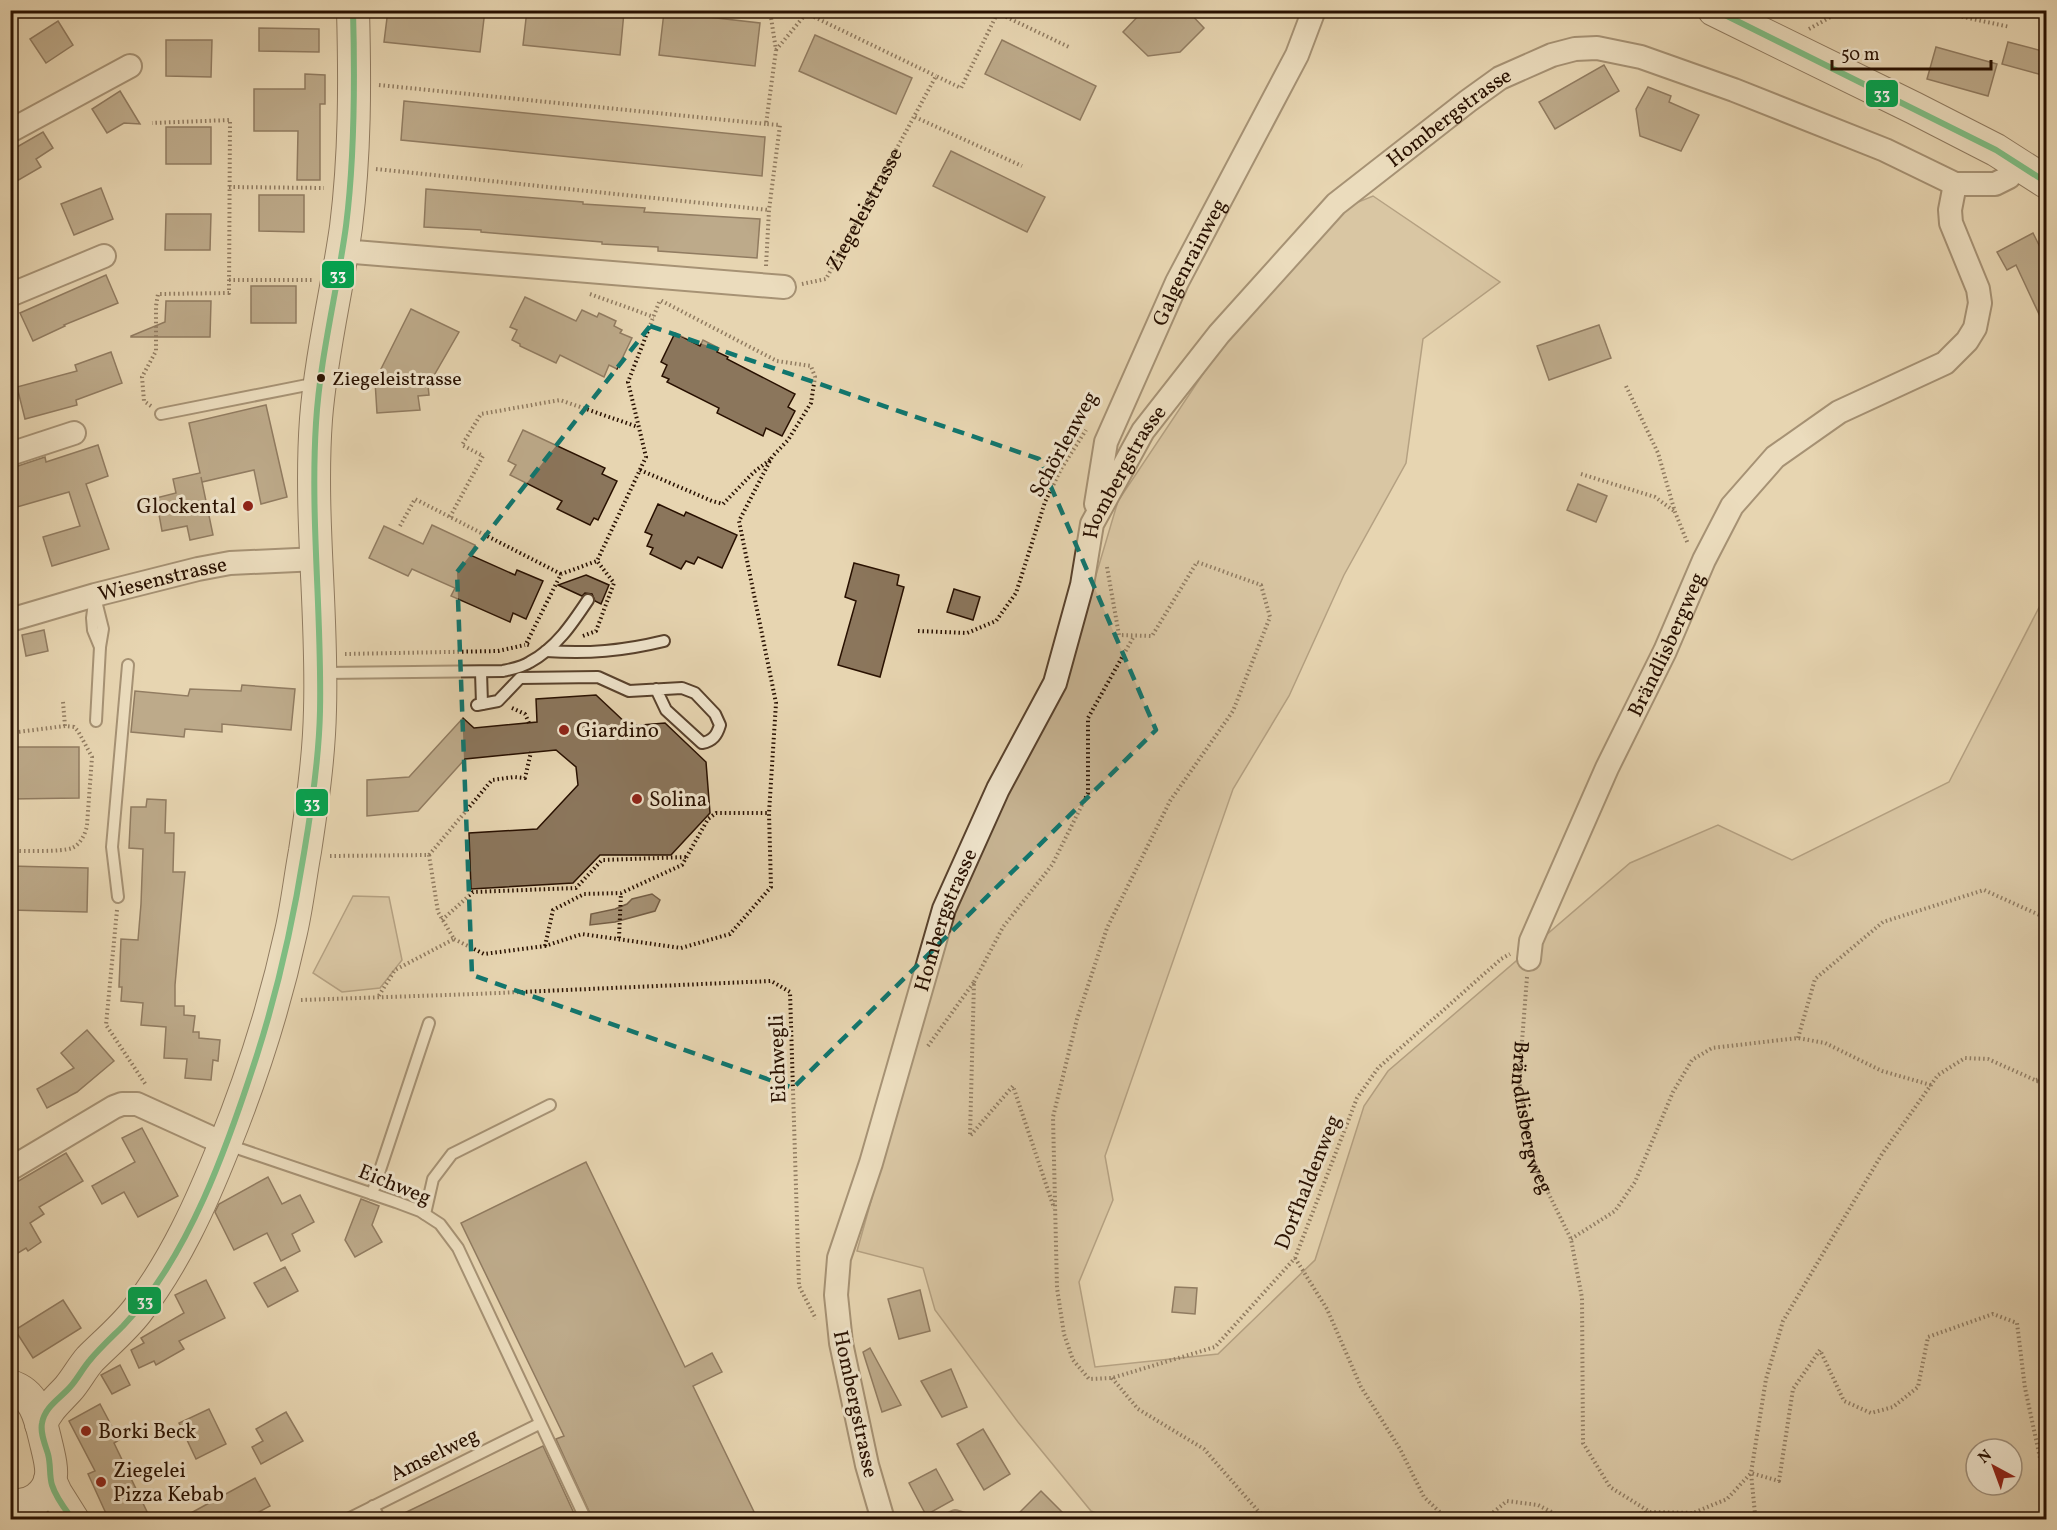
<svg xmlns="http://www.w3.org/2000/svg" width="2057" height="1530" font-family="Vollkorn,serif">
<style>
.green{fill:#c7b493;stroke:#78624a;stroke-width:1.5;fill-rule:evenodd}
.water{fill:#a69275;stroke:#745e46;stroke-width:1.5}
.building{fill:#8b765c;stroke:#281000;stroke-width:1.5}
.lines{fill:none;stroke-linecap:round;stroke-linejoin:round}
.lane-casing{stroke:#58412c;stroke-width:14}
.street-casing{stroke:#58412c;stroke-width:26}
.secondary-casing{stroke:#281000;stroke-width:34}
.path{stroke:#281000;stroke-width:4;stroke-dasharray:1.5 3;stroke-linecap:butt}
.lane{stroke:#efe4cc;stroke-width:10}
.street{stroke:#efe4cc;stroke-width:22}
.secondary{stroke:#efe4cc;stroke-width:32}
.bus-1-casing{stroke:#efe4cc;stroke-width:10}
.bus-1{stroke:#00a651;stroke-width:6}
.marked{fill:none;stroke:#0f766e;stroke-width:4.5;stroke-dasharray:12 8;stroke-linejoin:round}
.bus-dot{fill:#281000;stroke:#efe4cc;stroke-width:2}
.poi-dot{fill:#8f2418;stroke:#efe4cc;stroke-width:2}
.labels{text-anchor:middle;stroke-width:6;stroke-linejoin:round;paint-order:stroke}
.bus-label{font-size:20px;fill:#281000;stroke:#efe4cc;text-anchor:start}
.street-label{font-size:21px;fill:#281000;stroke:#efe4cc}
.poi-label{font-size:21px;fill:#281000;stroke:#efe4cc;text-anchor:start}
.line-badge{stroke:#efe4cc;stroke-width:2}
.badge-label{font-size:16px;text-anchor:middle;font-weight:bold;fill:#fff}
</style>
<rect width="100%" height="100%" fill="#e7d5b1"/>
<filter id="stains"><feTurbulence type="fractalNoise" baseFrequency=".00333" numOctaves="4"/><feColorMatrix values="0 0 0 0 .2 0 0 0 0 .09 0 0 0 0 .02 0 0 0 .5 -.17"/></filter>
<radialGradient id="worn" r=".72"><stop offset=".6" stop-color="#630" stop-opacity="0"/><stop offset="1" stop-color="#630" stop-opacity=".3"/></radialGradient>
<!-- green -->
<g class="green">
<path d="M 1373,196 L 1500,282 L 1423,339 L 1406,463 L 1344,575 L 1289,696 L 1233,789 L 1105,1156 L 1113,1200 L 1079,1282 L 1095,1367 L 1218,1354 L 1315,1260 L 1364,1106 L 1388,1071 L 1630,863 L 1718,825 L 1792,860 L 1949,782 L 2046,594 L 2046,1519 L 1112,1519 L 1091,1511 L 1018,1422 L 935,1310 L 923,1268 L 857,1251 L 952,913 L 1008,791 L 1061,693 L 1118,501 L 1225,341 L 1346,207 ZM 1976,1449 L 2012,1449 L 2012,1485 L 1976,1485 Z"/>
<polygon points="353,896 389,897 402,960 380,988 342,992 313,973"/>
</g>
<!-- water -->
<polygon class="water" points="652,894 660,900 655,911 615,922 590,925 591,914 615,909 627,904 632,899"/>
<!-- building -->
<g class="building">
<polygon points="388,10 485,10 480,52 384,42"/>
<polygon points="527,10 606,10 624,12 620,55 523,45"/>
<polygon points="1144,10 1187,10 1204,28 1180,52 1148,56 1123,32"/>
<polygon points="664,12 760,23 755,66 659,55"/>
<polygon points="58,21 73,45 46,63 30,39"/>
<polygon points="259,28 319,29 319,52 259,51"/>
<polygon points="815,35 912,78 896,114 799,71"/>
<polygon points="166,40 212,40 211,77 166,76"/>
<polygon points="1002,40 1096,86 1080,120 985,74"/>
<polygon points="2008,42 2046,52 2046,76 2002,64"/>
<polygon points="1936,47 1997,64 1988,96 1927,79"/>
<polygon points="1604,65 1619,91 1555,129 1539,102"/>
<polygon points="305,74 325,75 325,104 320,104 320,180 297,180 298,131 254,131 254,89 305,89"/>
<polygon points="1648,87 1671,96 1669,102 1699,115 1681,151 1640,136 1636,109"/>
<polygon points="120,91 140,124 124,123 107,133 92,109"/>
<polygon points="404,101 765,137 762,176 401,140"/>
<rect x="166" y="127" width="45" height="37"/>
<polygon points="43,132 53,148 36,159 41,167 10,185 10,151"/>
<polygon points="951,151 1045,197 1027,232 933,186"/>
<polygon points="101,188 113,219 74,235 61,204"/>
<polygon points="426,189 583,202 583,204 645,208 644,212 760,219 757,258 658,251 658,247 602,244 602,242 481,232 481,230 424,227"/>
<polygon points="259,195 304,195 304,232 259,231"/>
<polygon points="166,214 211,214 210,250 165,250"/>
<polygon points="2033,233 2046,259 2046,329 2016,265 2007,270 1997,252"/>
<polygon points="106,275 118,303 64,325 65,326 33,341 20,313"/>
<rect x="251" y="286" width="45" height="37"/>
<polygon points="525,297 576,321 582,310 597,317 599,313 616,321 614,326 622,330 620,333 632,338 617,369 609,365 604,377 560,355 556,363 520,346 520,344 512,340 517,330 510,327"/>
<polygon points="166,301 211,301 210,337 131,337 131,336 165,322"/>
<polygon points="411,309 459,332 428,386 429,395 418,396 420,410 377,413 375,381"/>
<polygon points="1599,325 1611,358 1549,380 1537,346"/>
<polygon points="675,333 700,346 703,340 719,348 717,352 728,357 727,359 795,394 788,407 795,411 782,436 766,428 763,436 717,413 719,408 667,382 669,379 662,376 667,365 661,362"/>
<polygon points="111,352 122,383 76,400 77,405 25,419 17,387 77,371 75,365"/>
<polygon points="266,405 287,497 261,504 254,470 202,482 201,477 213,535 190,540 187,526 162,531 156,498 176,493 173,479 200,473 189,423"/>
<polygon points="523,430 605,468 602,474 617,481 598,520 594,518 590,525 557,509 562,501 510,475 516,465 508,461"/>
<polygon points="98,445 108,476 86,484 109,549 52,566 43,537 80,526 69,492 10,509 10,472 16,470 15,467 45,457 46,462"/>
<polygon points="1578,484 1607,496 1596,522 1567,510"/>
<polygon points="658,504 684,516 686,512 737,535 722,568 698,557 694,564 686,561 681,569 650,554 653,548 647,546 652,535 645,532"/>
<polygon points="432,525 475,545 470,555 515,575 517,570 543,581 526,619 513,613 510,622 451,596 455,588 412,569 408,576 369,558 384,526 423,544"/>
<polygon points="854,563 899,575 897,585 904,587 880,677 838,665 856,601 845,597"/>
<polygon points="586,575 609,585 601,604 595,601 592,594 585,593 582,596 558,585"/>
<polygon points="954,589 980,597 973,620 947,612"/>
<polygon points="44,630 48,651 26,656 22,635"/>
<polygon points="242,685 295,689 291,730 222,724 222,732 185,729 184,737 131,732 135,691 188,696 190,689 241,691"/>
<polygon points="596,695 629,726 665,723 706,762 710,813 671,855 600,855 573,883 471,889 469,833 537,829 578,785 576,767 556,750 465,759 418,811 367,816 367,780 409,777 463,718 474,728 537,722 536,699"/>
<polygon points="10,747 79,747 79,798 10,799"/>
<polygon points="147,799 166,800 165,833 174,833 173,872 185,872 175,985 175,1006 184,1006 184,1015 195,1016 193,1032 199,1032 199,1038 220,1040 218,1061 213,1060 211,1080 185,1078 187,1059 164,1058 166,1027 141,1025 143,1003 121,1001 122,987 119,987 121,939 138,940 141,904 143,849 129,848 131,807 146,807"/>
<polygon points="10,866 88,868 87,912 10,910"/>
<polygon points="87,1030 114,1061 77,1092 47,1108 37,1089 74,1068 61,1053"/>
<polygon points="142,1128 178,1196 138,1217 124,1192 102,1204 92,1186 135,1162 122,1138"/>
<polygon points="66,1153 83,1181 39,1207 44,1214 30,1223 41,1242 28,1251 26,1248 10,1258 10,1186"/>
<polygon points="586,1162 685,1367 712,1353 722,1372 693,1386 758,1520 593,1520 556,1439 564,1436 461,1223"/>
<polygon points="268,1177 282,1204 300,1195 314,1222 292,1234 300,1251 281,1261 267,1233 234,1250 215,1212 219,1204"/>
<polygon points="361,1199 379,1206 372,1225 382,1242 355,1257 345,1240"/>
<polygon points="285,1267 298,1291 268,1307 254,1283"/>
<polygon points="206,1280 225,1318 179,1341 184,1349 156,1365 154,1361 139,1368 131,1350 144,1343 141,1338 184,1313 175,1295"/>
<polygon points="1175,1287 1197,1288 1195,1314 1172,1312"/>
<polygon points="920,1290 930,1331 899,1339 888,1299"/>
<polygon points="63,1300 81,1328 33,1358 15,1330"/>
<polygon points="870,1348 901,1405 882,1412 863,1352"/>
<polygon points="120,1365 130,1385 112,1394 101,1375"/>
<polygon points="951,1369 967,1407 942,1417 921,1381"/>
<polygon points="100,1404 119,1440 114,1443 151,1520 109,1520 88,1474 95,1471 69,1421"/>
<polygon points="209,1409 226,1444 196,1459 179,1423"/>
<polygon points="286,1412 303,1441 261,1464 252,1447 263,1441 256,1429"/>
<polygon points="983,1429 1010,1474 984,1490 957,1444"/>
<polygon points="543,1446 577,1520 390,1520"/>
<polygon points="936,1469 953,1500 926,1515 909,1483"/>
<polygon points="255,1478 270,1506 255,1514 259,1520 178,1520"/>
<polygon points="1041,1491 1070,1520 1012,1520"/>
</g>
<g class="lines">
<defs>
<g id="lane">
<polyline points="161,414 317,383"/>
<polyline points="95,595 92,618 93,630 100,647 96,721"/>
<polyline points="96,601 103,629 100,647"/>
<path d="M 546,651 C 588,654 623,651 664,641"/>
<polyline points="481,672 482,704"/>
<path d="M 324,673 L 503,671 C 512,669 523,667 530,662 C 556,648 572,624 588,600"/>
<path d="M 477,705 L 498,701 L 520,678 L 598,677 L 629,691 L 682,688 L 695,693 L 715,714 L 720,725 C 717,735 713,741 702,743 L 666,710 L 656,689"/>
<polyline points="118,897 112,847 128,665"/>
<polyline points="228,1145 396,1202 420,1211 440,1224 458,1248 586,1520"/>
<polyline points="372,1194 429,1023"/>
<polyline points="425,1214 433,1179 452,1154 550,1105"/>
<polyline points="373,1506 380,1520"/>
<polyline points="346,1520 539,1424"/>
<polyline points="947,1520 955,1516 968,1520"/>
</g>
<g id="street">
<polyline points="10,131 130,66"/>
<polyline points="342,251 784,287"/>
<polyline points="10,295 104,256"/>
<polyline points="10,454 74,433"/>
<path id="s3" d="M 1096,504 L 1106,442 L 1177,282 L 1297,55 L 1314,10"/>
<path id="s4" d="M 10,620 L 95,595 L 198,569 L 230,563 L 318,559"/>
<path id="s5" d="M 1529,959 L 1531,941 L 1607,768 L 1665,651 L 1704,560 L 1732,506 L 1775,457 L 1839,412 L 1945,363 L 1967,341 L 1975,328 L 1980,303 L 1978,289 L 1951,223 L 1950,210 L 1955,184"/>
<polyline points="10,1169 114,1107 122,1104 137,1104 225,1144"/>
<path id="s6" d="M 883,1520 L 867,1465 L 841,1343 L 836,1295 L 839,1258 L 871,1163 L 944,909 L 998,789 L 1055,683 L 1082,585 L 1092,524 L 1143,431 L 1219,334 L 1336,204 L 1468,101 L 1500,78 L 1552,55 L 1575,49 L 1597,48 L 1641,57 L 1734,90 L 1885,150 L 1955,184 L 1995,184 L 2009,177 L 2019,164"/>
</g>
<g id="secondary">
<polyline points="1714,10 1914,108 1996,150 2046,182"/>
<path d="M 10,1386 C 38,1394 41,1424 47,1447 C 49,1456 52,1466 51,1475 C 49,1495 29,1509 10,1504"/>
<path d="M 41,1424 C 47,1409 57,1401 68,1389 C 76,1380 82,1368 90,1359 C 106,1343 123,1329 137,1311 C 175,1261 201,1204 224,1146 C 252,1077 275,1005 291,932 C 297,906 300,878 305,851 C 312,805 319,758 320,710 C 323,613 309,516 316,419 C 321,354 337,291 346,227 C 355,155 355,83 353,10"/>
<polyline points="50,1480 56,1493 73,1520"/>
</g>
</defs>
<!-- lane casing -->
<use href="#lane" class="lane-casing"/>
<!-- street casing -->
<use href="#street" class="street-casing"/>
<!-- secondary casing -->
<use href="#secondary" class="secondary-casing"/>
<!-- path -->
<g class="path">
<polyline points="1931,10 2010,27"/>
<polyline points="806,13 936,76"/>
<polyline points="998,13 1071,48"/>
<polyline points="1809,29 1843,10"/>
<polyline points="776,50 809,10"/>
<polyline points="379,85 766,124"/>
<polyline points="915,117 1022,166"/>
<polyline points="376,169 769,210"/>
<polyline points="229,187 324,188"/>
<polyline points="766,266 769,210 780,125 766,124 776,50 770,11 766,10"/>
<polyline points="229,280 312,280"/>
<path id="s1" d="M 802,284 L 826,279 L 936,76 L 961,88 L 999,10"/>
<polyline points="590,294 654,317"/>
<polyline points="1626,386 1658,453 1675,512 1688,544"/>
<polyline points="151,406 144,401 142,377 156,351 156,306 158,294 229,293 230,120 152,123"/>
<polyline points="640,470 712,501 723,504 754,472 771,459"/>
<polyline points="1581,474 1655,497 1674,511"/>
<polyline points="450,517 483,456 462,445 481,414 560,400 638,427"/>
<polyline points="400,526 415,499 561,574"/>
<polyline points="1107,567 1119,635 1152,636 1197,562 1261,585 1270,617 1233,711 1170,801 1107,928 1077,1019 1053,1117 1057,1288 1064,1334 1073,1360 1089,1379 1112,1378 1215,1347 1295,1258 1357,1098 1378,1068 1501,959 1510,954"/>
<polyline points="918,631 967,633 996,621 1016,593 1045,502 1061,469 1086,430"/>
<polyline points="583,636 596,631 614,583 597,561"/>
<polyline points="529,645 526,644 561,574 597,561 646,457 628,382 660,300"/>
<polyline points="345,654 498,651 525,645"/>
<polyline points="63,702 65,726"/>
<polyline points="512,708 525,714 529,723"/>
<path d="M 10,733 L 65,726 L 74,727 L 78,731 L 92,757 L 87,825 C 86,833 80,845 72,848 C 62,852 24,851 10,851"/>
<polyline points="429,855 492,780 514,777 525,778 531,752"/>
<polyline points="330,856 429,855 438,912 454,939 395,970 378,997"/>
<polyline points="117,910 106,1025 146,1085"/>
<polyline points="442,920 473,892 576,888 602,860 687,857"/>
<polyline points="619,938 621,893"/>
<polyline points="454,939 484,954 545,946 582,934 681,948 730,934 771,887 769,813 776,703 739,521 772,457 788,440 811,403 815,377 811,366 777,361 660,300"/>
<polyline points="545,946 553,910 584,894 621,893 682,865 708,819 716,813 769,813"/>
<path id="s2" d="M 1527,977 L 1519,1080 L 1533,1162 L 1571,1239 L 1582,1298 L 1583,1443 L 1610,1487 L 1650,1512 L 1693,1513 L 1727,1499 L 1751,1473 L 1766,1379 L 1783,1321 L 1882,1154 L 1938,1075 L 1965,1058 L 1988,1059 L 2046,1085"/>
<polyline points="974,982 1003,927 1052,865 1088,793 1088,718 1134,636"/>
<polyline points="301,1000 475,994 771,981 790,992 799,1286 816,1319"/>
<polyline points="1798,1038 1815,979 1883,922 1984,890 2046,918"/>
<polyline points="928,1046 974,982 970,1136 1013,1086 1054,1208"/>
<polyline points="2036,1080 2046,1078"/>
<polyline points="1571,1239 1615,1211 1635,1182 1673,1092 1692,1060 1712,1048 1798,1038 1825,1043 1882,1071 1931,1085"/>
<polyline points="1295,1258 1327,1309 1361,1387 1400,1449 1424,1497 1448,1520"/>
<polyline points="1112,1378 1138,1409 1204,1449 1266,1520"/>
<polyline points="1489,1520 1491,1514 1507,1501 1538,1505 1567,1520"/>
<polyline points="1609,1520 1649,1512"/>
<polyline points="1758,1520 1755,1514 1751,1473 1779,1481 1793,1389 1820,1350 1844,1401 1871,1413 1893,1407 1918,1387 1928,1337 1993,1314 2017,1323 2025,1388 2040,1458 2046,1465"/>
</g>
<!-- lane -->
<use href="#lane" class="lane"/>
<!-- street -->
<use href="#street" class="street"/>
<!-- secondary -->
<use href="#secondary" class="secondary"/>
<defs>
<g id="bus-1">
<polyline points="1715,10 1996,150 2046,182"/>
<path d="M 73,1520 C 65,1509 56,1498 52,1485 C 49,1475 51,1465 48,1454 C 45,1444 40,1433 42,1423 C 45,1406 61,1398 71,1386 C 78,1378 83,1368 90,1360 C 100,1348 112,1337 123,1326 C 189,1257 228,1145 257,1055 C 278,989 293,922 304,853 C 312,806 319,759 320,711 C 322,615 310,519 316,423 C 320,357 337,292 346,226 C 355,155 355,82 353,10"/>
</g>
</defs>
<!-- bus-1 casing -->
<use href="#bus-1" class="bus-1-casing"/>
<!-- bus-1 -->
<use href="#bus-1" class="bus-1"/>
</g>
<!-- marked area -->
<path d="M0 0H2057V1530H0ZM 650,326 L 1039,459 L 1156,730 L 793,1088 L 472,975 L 457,572 Z" fill="#e7d5b1" fill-opacity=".55" fill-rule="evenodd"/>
<path class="marked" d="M 650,326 L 1039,459 L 1156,730 L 793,1088 L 472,975 L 457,572 Z"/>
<!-- markers -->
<circle class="bus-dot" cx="321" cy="378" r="5"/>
<g class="poi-dot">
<circle cx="248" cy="506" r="6"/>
<circle cx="564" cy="730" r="6"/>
<circle cx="637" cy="799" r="6"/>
<circle cx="86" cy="1431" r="6"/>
<circle cx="101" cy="1482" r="6"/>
</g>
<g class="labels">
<!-- bus labels -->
<g class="bus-label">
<text x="332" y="385">Ziegeleistrasse</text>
</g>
<!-- street labels -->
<g class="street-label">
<text dy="7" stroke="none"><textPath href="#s6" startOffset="1594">Hombergstrasse</textPath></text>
<text dy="7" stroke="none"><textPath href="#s1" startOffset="104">Ziegeleistrasse</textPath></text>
<text dy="7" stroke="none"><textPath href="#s3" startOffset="261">Galgenrainweg</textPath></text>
<text transform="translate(1063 444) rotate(-61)" y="7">Schörlenweg</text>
<text dy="7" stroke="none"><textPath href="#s6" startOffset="1108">Hombergstrasse</textPath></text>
<text dy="7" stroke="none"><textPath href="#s4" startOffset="158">Wiesenstrasse</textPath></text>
<text dy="7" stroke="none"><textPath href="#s5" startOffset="344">Brändlisbergweg</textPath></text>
<text dy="7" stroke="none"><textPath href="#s6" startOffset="622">Hombergstrasse</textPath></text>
<text transform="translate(777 1059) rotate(-92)" y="7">Eichwegli</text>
<text dy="7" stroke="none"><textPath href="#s2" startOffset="142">Brändlisbergweg</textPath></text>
<text transform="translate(1307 1182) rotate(-68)" y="7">Dorfhaldenweg</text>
<text transform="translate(395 1184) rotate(22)" y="7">Eichweg</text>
<text transform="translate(856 1404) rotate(78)" y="7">Hombergstrasse</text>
<text transform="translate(434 1454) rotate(-26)" y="7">Amselweg</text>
</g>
<!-- poi labels -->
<g class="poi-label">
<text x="236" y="513" text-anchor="end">Glockental</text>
<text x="576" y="737">Giardino</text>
<text x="649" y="806">Solina</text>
<text x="98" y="1438">Borki Beck</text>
<text x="113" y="1477">Ziegelei<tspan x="113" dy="24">Pizza Kebab</tspan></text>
</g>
</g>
<g class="line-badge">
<rect x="1865" y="79" width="34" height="29" rx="6" fill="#00a651"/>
<rect x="321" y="260" width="34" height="29" rx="6" fill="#00a651"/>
<rect x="295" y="788" width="34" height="29" rx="6" fill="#00a651"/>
<rect x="127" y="1286" width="35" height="29" rx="6" fill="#00a651"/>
</g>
<g class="badge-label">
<text x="1882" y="99">33</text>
<text x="338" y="280">33</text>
<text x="312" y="808">33</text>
<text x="145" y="1306">33</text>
</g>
<!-- margin -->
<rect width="2057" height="1530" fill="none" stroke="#e7d5b1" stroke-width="36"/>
<rect x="12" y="12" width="2033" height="1506" fill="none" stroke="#281000" stroke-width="3"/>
<rect x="18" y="18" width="2021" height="1494" fill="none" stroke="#281000" stroke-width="1.5"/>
<!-- north arrow -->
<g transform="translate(1994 1467) rotate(319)"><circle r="28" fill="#efe4cc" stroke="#9f8f7a" stroke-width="1.5"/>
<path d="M0-4.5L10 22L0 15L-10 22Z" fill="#8f2418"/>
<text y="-9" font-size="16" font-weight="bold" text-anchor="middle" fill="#281000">N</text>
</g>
<!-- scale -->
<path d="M1832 60v9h159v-9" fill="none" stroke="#281000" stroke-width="3"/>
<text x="1841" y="60" font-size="18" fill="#281000" stroke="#efe4cc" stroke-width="4.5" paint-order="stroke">50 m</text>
<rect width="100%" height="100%" filter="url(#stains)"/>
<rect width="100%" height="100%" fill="url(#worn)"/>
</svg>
